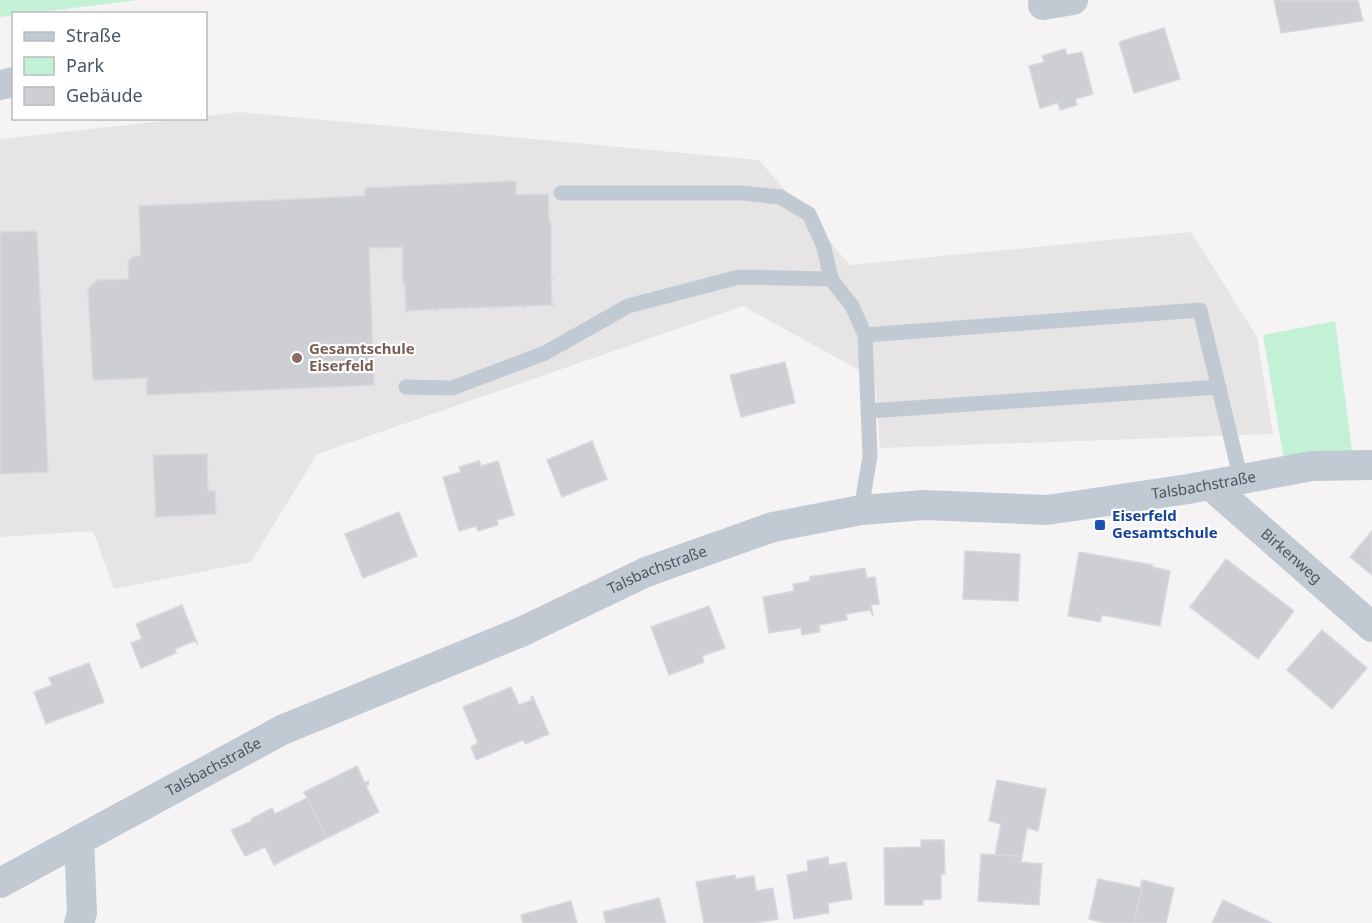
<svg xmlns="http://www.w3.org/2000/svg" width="1372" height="923" font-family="'Noto Sans',sans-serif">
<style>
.education{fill:#e6e4e5}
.green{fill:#c3f1d5}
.building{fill:#cdcfd5;stroke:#d7d9de;stroke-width:1.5}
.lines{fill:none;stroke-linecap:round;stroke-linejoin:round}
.service{stroke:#c1cad2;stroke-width:15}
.minor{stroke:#c1cad2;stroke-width:30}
.education-dot{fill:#8d6e63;stroke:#fff;stroke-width:2}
.transit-dot{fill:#1a4fb4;stroke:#fff;stroke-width:2}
.labels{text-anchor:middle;stroke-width:4.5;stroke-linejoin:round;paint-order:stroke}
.education-label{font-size:15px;font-weight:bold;fill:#785e54;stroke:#fff;text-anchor:start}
.street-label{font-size:15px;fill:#4a5661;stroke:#fff}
.transit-label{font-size:15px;font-weight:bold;fill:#164399;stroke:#fff;text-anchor:start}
</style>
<rect width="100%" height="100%" fill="#f5f3f3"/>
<!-- education -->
<polygon class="education" points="239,112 759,160 850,265 1191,232 1257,337 1273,434 880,448 875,379 743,306 317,454 251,562 114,589 93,531 0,537 0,139 183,119 206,118 206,116"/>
<!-- green -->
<g class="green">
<polygon points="0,0 138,0 0,17"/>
<polygon points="1335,321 1352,451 1285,466 1263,335"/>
</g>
<!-- building -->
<g class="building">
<polygon points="1274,0 1358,0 1363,21 1281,33"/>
<polygon points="1164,28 1180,79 1134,93 1119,42"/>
<polygon points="1065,49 1067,55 1082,52 1093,94 1075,99 1077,105 1060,110 1058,103 1040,108 1029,66 1044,62 1042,56"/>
<polygon points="516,181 516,195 548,194 549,221 551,223 551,277 553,279 551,279 552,304 554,306 552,305 524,306 524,308 522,306 495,307 495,309 493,307 466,308 466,310 464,308 437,309 437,311 435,309 407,311 405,312 406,310 405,285 403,283 403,247 369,248 374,385 147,395 147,378 93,380 88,289 97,280 129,279 128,262 134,256 141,256 139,206 365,196 365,188"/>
<polygon points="35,231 37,233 48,472 0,474 0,232"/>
<polygon points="785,362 795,403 741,417 730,375"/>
<polygon points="592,441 607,479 562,497 547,460"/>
<polygon points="207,454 208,491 215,491 216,514 156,517 153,455"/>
<polygon points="479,461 481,466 498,461 514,515 497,520 498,525 478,531 476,526 459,531 443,477 461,472 459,467"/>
<polygon points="399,512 417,556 363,578 345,534"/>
<polygon points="1372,531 1372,575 1350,557"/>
<polygon points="965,551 1020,554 1018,601 963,599"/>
<polygon points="1079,552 1152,565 1152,567 1170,571 1160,626 1102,615 1100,622 1068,616"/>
<polygon points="1226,559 1294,611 1258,659 1190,607"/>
<polygon points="865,568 867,578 875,577 879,604 871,605 873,616 870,610 846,614 847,620 819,625 820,632 802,635 801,628 769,633 763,597 794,591 793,584 810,581 810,577"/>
<polygon points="182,605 198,645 195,641 175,649 176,653 141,668 131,643 142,639 136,624"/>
<polygon points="709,606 725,648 702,656 704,662 669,675 651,627"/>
<polygon points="1322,630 1367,668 1332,709 1287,670"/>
<polygon points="89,663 104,702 46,724 34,692 52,685 49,678"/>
<polygon points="511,687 519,705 532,700 531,697 533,697 549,734 525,744 523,740 476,760 471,747 478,743 463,707"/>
<polygon points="357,766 365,783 368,781 369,784 366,786 379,812 327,838 304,792"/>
<polygon points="997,780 1046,789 1038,831 1027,828 1022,856 995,855 1001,824 989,821"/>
<polygon points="307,798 327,838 274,865 265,847 245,856 231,830 252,821 251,819 272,808 275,814"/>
<polygon points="921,840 944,840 945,874 941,874 941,899 923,900 923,905 885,905 884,848 921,847"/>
<polygon points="981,854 1022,856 1021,862 1042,864 1039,905 978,901"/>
<polygon points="828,857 829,865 846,862 852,899 828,903 829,913 794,919 787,875 808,871 807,861"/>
<polygon points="735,875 736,879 754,876 756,891 773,888 778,919 756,923 704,923 696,882"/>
<polygon points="1098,879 1142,888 1134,923 1105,923 1089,919"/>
<polygon points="1142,880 1174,888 1166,923 1134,923 1142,888 1140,888"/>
<polygon points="659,898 666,923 606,923 603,912"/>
<polygon points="1223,900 1272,923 1212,923"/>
<polygon points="571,901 577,923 523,923 521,915"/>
</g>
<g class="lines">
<!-- service -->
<g class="service">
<polyline points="561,193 742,193 780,197 809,214 824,247 831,279"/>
<polyline points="865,335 1200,310 1241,480"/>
<polyline points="406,387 452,388 545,353 628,306 739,277 831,279 852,306 865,335 870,456 861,510"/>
<polyline points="869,411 1219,387"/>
</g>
<!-- minor -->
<g class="minor">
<polyline points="1043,5 1073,0"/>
<polyline points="0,85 14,82"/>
<path id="s1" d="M 1210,485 L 1372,627"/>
<path id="s2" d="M 0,883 L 282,730 L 521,632 L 646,572 L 773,527 L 861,510 L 924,505 L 1047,510 L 1188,489 L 1312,466 L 1372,465"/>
<polyline points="79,923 82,913 79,840"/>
</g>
</g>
<!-- markers -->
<circle class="education-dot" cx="297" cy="358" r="6"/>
<rect class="transit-dot" x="1094" y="519" width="12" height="12" rx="3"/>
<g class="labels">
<!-- education labels -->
<g class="education-label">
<text x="309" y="354">Gesamtschule<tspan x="309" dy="17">Eiserfeld</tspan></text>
</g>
<!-- street labels -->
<g class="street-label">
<text dy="5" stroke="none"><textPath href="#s2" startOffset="1287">Talsbachstraße</textPath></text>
<text dy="5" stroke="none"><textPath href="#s1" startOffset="108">Birkenweg</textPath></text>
<text dy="5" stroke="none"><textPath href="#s2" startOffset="729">Talsbachstraße</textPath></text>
<text dy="5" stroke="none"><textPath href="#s2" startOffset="243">Talsbachstraße</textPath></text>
</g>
<!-- transit labels -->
<g class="transit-label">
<text x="1112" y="521">Eiserfeld<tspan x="1112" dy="17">Gesamtschule</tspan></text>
</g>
</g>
<!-- legend -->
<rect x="12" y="12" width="195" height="108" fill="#ffffff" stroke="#b7bbc0" stroke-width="1.5"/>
<rect x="24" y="32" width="30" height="9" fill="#c1cad2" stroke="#b7bbc0" stroke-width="1.5"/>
<text x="66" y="42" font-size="18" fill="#4a5661">Straße</text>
<rect x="24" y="57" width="30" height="18" fill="#c3f1d5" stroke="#b7bbc0" stroke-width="1.5"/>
<text x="66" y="72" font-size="18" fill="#4a5661">Park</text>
<rect x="24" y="87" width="30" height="18" fill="#cdcfd5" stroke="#b7bbc0" stroke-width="1.5"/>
<text x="66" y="102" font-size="18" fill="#4a5661">Gebäude</text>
</svg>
